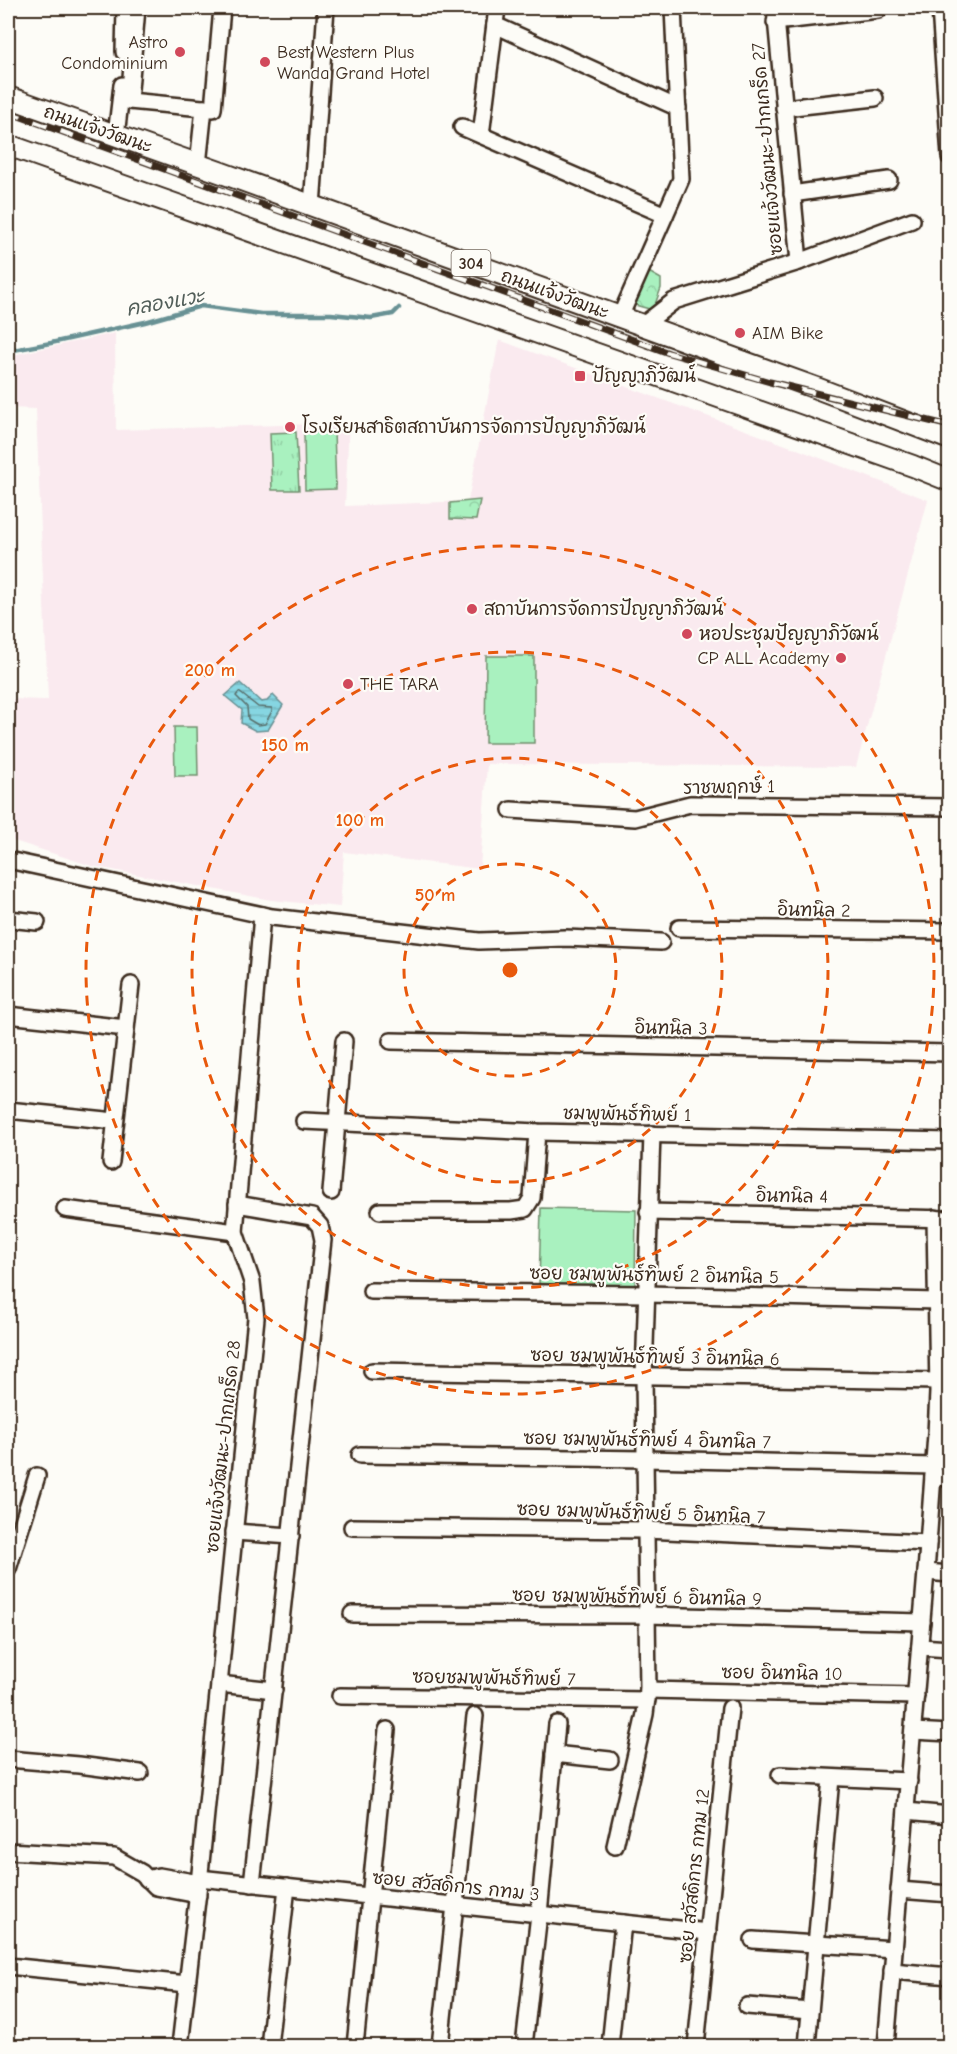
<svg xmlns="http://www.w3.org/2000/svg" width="957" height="2054" font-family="'Comic Neue','Playpen Sans Thai',sans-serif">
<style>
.built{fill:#faeaef}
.grass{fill:url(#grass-tufts);stroke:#728e6e;stroke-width:1.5}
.park{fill:url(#park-crowns);stroke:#728e6e;stroke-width:1.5}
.pitch{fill:#a9f1bf;stroke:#728e6e;stroke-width:1.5}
.water{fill:url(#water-rules);stroke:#689194;stroke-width:1.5}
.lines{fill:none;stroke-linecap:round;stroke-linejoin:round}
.shore{stroke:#596f6c;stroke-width:1.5}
.stream{stroke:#689194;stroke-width:4.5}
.minor-casing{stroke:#3b2a1e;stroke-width:20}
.major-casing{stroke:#3b2a1e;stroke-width:24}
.minor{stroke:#fdfcf7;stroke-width:15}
.major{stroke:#fdfcf7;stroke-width:20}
.rail-casing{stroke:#3b2a1e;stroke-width:7}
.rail{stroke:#fdfcf7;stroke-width:4.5;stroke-dasharray:14;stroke-linecap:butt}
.ring{fill:none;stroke:#e8590c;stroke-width:3;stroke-dasharray:10 8}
.poi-dot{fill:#d1495b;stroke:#fdfcf7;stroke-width:2}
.labels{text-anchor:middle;stroke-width:4.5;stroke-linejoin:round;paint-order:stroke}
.shield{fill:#fdfcf7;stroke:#75695f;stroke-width:1.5}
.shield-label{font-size:16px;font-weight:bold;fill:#3b2a1e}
.poi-label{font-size:18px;fill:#3b2a1e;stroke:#fdfcf7;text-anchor:start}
.street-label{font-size:18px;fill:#3b2a1e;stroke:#fdfcf7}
.water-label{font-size:20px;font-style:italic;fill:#525e59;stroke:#fdfcf7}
.centre{fill:#e8590c;stroke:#fdfcf7;stroke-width:3}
.ring-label{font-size:18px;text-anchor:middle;font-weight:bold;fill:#e8590c;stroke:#fdfcf7;stroke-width:4.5;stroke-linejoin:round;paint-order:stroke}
</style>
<defs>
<pattern id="grass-tufts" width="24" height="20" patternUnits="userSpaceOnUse" patternTransform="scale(1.5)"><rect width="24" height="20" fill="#a9f1bf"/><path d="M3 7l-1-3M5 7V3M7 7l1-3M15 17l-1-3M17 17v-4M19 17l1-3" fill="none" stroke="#92cfa4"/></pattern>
<pattern id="park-crowns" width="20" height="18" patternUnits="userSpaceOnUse" patternTransform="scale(1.5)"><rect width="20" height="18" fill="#a9f1bf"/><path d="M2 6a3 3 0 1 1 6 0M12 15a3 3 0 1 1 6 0" fill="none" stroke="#92cfa4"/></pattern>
<pattern id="water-rules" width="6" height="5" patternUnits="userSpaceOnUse" patternTransform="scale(1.5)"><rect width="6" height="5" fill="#86d6e2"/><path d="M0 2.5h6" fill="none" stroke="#75b8c1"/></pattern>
</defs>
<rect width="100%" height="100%" fill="#fdfcf7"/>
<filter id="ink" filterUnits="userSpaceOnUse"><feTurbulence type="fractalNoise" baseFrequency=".0167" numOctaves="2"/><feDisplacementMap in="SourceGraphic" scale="12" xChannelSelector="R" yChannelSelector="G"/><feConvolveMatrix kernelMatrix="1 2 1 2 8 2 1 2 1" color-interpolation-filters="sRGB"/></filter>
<g filter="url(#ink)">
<!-- built -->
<polygon class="built" points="115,333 116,430 349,423 345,506 468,501 499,340 797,449 928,500 856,767 487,764 480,869 344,852 340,907 271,900 92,866 8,839 8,699 48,700 36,409 8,408 8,356"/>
<!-- grass -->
<polygon class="grass" points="296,432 299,490 272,490 270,433"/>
<!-- park -->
<g class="park">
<polygon points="647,271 661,279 661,288 653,310 628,303"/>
<polygon points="480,500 476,520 450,519 450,503"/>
</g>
<!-- pitch -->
<g class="pitch">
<polygon points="334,431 336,489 305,490 304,432"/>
<polygon points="486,656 534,656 534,743 485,743"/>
<polygon points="174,727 197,727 198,776 175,776"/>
<polygon points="541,1208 636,1210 635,1287 539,1286"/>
</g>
<!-- water -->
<polygon class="water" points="240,683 261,702 267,701 273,695 283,705 268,730 256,731 241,723 242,710 225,696"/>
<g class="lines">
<!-- shore -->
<polygon class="shore" points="239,692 258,707 272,708 272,711 265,724 258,725 248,719 247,707 236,696"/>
<!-- stream -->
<polyline class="stream" points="8,351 51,343 145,322 201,306 261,314 331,314 371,318 393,314 399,308"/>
<defs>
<g id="minor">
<polyline points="137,8 129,101 213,109 222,8"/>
<polyline points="940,8 950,157"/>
<polyline points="775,22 878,10"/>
<polyline points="495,25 678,108"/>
<polyline points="124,52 125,8"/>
<polyline points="784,108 875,98"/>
<polyline points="462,127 665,215"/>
<polyline points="481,135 497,8"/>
<polyline points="116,136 122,85"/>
<polyline points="198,165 204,108"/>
<polyline points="792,194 889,180"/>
<polyline points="312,206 326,8"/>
<polyline points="799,262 912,220"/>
<polyline points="620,317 681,179 673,8"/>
<polyline points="642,326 674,301 799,262 775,8"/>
<polyline points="511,810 635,818 690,804 950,807"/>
<polyline points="8,860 272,917 479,941 565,938 661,942"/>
<polyline points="8,919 37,922"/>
<polyline points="679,928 950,931"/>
<polyline points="8,1015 126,1028"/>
<polyline points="391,1041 950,1053"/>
<polyline points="8,1110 115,1121"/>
<polyline points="304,1121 537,1132 950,1141"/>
<polyline points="111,1162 131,985"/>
<polyline points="331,1192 344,1041"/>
<polyline points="237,1204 312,1217 320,1226 323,1240 252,1884"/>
<polyline points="65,1209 235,1232"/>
<polyline points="380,1211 511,1211 525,1209 532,1198 537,1132"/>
<polyline points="648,1212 950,1219"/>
<polyline points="371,1291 647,1294 937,1301"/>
<polyline points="372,1371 937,1381"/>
<polyline points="360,1455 645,1459 933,1466"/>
<polyline points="933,1477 950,1478"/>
<polyline points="352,1527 645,1530 928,1543"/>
<polyline points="234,1532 291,1536"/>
<polyline points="8,1569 37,1476"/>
<polyline points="926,1572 950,1574"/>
<polyline points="352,1614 646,1615 922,1622"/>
<polyline points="920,1647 950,1649"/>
<polyline points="219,1684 274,1690"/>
<polyline points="648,1690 916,1696"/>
<polyline points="340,1696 647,1700"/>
<polyline points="913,1731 950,1733"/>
<polyline points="554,1754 610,1760"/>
<polyline points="8,1759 79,1765 140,1773"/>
<polyline points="780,1775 909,1781"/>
<polyline points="906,1811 950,1815"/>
<polyline points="615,1846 645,1714 648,1690 644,1376 652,1134"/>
<polyline points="8,1851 114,1857 142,1873 156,1887 198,1895"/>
<polyline points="199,1878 708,1932"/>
<polyline points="147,1879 159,1876 199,1883"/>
<polyline points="899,1890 950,1894"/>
<polyline points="753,1940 894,1949"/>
<polyline points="8,1966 187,1984"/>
<polyline points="892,1971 950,1976"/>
<polyline points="747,2006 810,2011"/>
<polyline points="180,2046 199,1883 256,1318 252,1282 235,1232 262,915"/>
<polyline points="269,2046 287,1887"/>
<polyline points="355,2046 387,1730"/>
<polyline points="440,2046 475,1716"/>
<polyline points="524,2046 539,1914 557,1724"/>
<polyline points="610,2046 623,1923"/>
<polyline points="696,2046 730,1708"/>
<polyline points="807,2046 831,1778"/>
<polyline points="886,2046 926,1572 936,1434 938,1392 935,1218"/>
</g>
<g id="major">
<polyline points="8,97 222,173 819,389 950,439"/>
<polyline points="8,145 913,466 950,481"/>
</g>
</defs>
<!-- minor casing -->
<use href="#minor" class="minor-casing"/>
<!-- major casing -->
<use href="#major" class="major-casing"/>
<!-- minor -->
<use href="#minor" class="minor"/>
<!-- major -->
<use href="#major" class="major"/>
<defs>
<polyline id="rail" points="8,112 669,353 770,382 950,426"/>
</defs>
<!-- rail casing -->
<use href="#rail" class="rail-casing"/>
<!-- rail -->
<use href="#rail" class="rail"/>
</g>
</g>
<!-- distance rings -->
<g class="ring">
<circle cx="510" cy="970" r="106"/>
<circle cx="510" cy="970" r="212"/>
<circle cx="510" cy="970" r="318"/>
<circle cx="510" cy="970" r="424"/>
</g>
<!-- markers -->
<g class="poi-dot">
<circle cx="180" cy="52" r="6"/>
<circle cx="265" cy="62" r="6"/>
<circle cx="740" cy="333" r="6"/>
<rect x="574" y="370" width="12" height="12" rx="3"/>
<circle cx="290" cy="427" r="6"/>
<circle cx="472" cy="609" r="6"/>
<circle cx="687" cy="634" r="6"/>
<circle cx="841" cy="658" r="6"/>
<circle cx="348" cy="684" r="6"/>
</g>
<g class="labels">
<!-- shield labels -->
<rect class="shield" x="451.5" y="250" width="39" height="26" rx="4.5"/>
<g class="shield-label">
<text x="471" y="269">304</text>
</g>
<!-- poi labels -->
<g class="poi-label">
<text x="168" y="48" text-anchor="end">Astro<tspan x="168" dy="21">Condominium</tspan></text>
<text x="277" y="58">Best Western Plus<tspan x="277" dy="21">Wanda Grand Hotel</tspan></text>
<text x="752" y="339">AIM Bike</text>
<text x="592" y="382">ปัญญาภิวัฒน์</text>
<text x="302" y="433">โรงเรียนสาธิตสถาบันการจัดการปัญญาภิวัฒน์</text>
<text x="484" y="615">สถาบันการจัดการปัญญาภิวัฒน์</text>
<text x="699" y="640">หอประชุมปัญญาภิวัฒน์</text>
<text x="829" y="664" text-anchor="end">CP ALL Academy</text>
<text x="360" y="690">THE TARA</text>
</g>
<!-- street labels -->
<g class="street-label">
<text transform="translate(98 129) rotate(19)" y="6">ถนนแจ้งวัฒนะ</text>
<text transform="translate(767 149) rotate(-95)" y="6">ซอยแจ้งวัฒนะ-ปากเกร็ด 27</text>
<text transform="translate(555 294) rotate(20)" y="6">ถนนแจ้งวัฒนะ</text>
<text transform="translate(729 787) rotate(-1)" y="6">ราชพฤกษ์ 1</text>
<text transform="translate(814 910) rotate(1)" y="6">อินทนิล 2</text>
<text transform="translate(671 1028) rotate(1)" y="6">อินทนิล 3</text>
<text transform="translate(627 1114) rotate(1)" y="6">ชมพูพันธ์ทิพย์ 1</text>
<text transform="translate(792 1196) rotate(1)" y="6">อินทนิล 4</text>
<text transform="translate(654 1275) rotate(1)" y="6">ซอย ชมพูพันธ์ทิพย์ 2 อินทนิล 5</text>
<text transform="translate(655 1357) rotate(1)" y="6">ซอย ชมพูพันธ์ทิพย์ 3 อินทนิล 6</text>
<text transform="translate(647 1440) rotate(1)" y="6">ซอย ชมพูพันธ์ทิพย์ 4 อินทนิล 7</text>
<text transform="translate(223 1447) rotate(-84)" y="6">ซอยแจ้งวัฒนะ-ปากเกร็ด 28</text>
<text transform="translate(641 1513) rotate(2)" y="6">ซอย ชมพูพันธ์ทิพย์ 5 อินทนิล 7</text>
<text transform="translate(637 1597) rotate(1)" y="6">ซอย ชมพูพันธ์ทิพย์ 6 อินทนิล 9</text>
<text transform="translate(782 1673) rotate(1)" y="6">ซอย อินทนิล 10</text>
<text transform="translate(494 1678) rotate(1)" y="6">ซอยชมพูพันธ์ทิพย์ 7</text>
<text transform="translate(694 1876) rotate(-84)" y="6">ซอย สวัสดิการ กทม 12</text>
<text transform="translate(456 1886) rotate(6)" y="6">ซอย สวัสดิการ กทม 3</text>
</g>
<!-- water labels -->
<g class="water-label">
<text transform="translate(165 302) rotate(-10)" y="7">คลองแวะ</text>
</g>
</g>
<circle cx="510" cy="970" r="9" class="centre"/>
<g class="ring-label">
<text x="210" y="676">200 m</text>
<text x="285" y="751">150 m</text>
<text x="360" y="826">100 m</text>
<text x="435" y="901">50 m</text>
</g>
<!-- margin -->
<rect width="957" height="2054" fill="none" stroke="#fdfcf7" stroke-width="30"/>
<rect x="15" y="15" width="927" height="2024" fill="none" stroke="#3b2a1e" stroke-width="2" filter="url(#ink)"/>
</svg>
